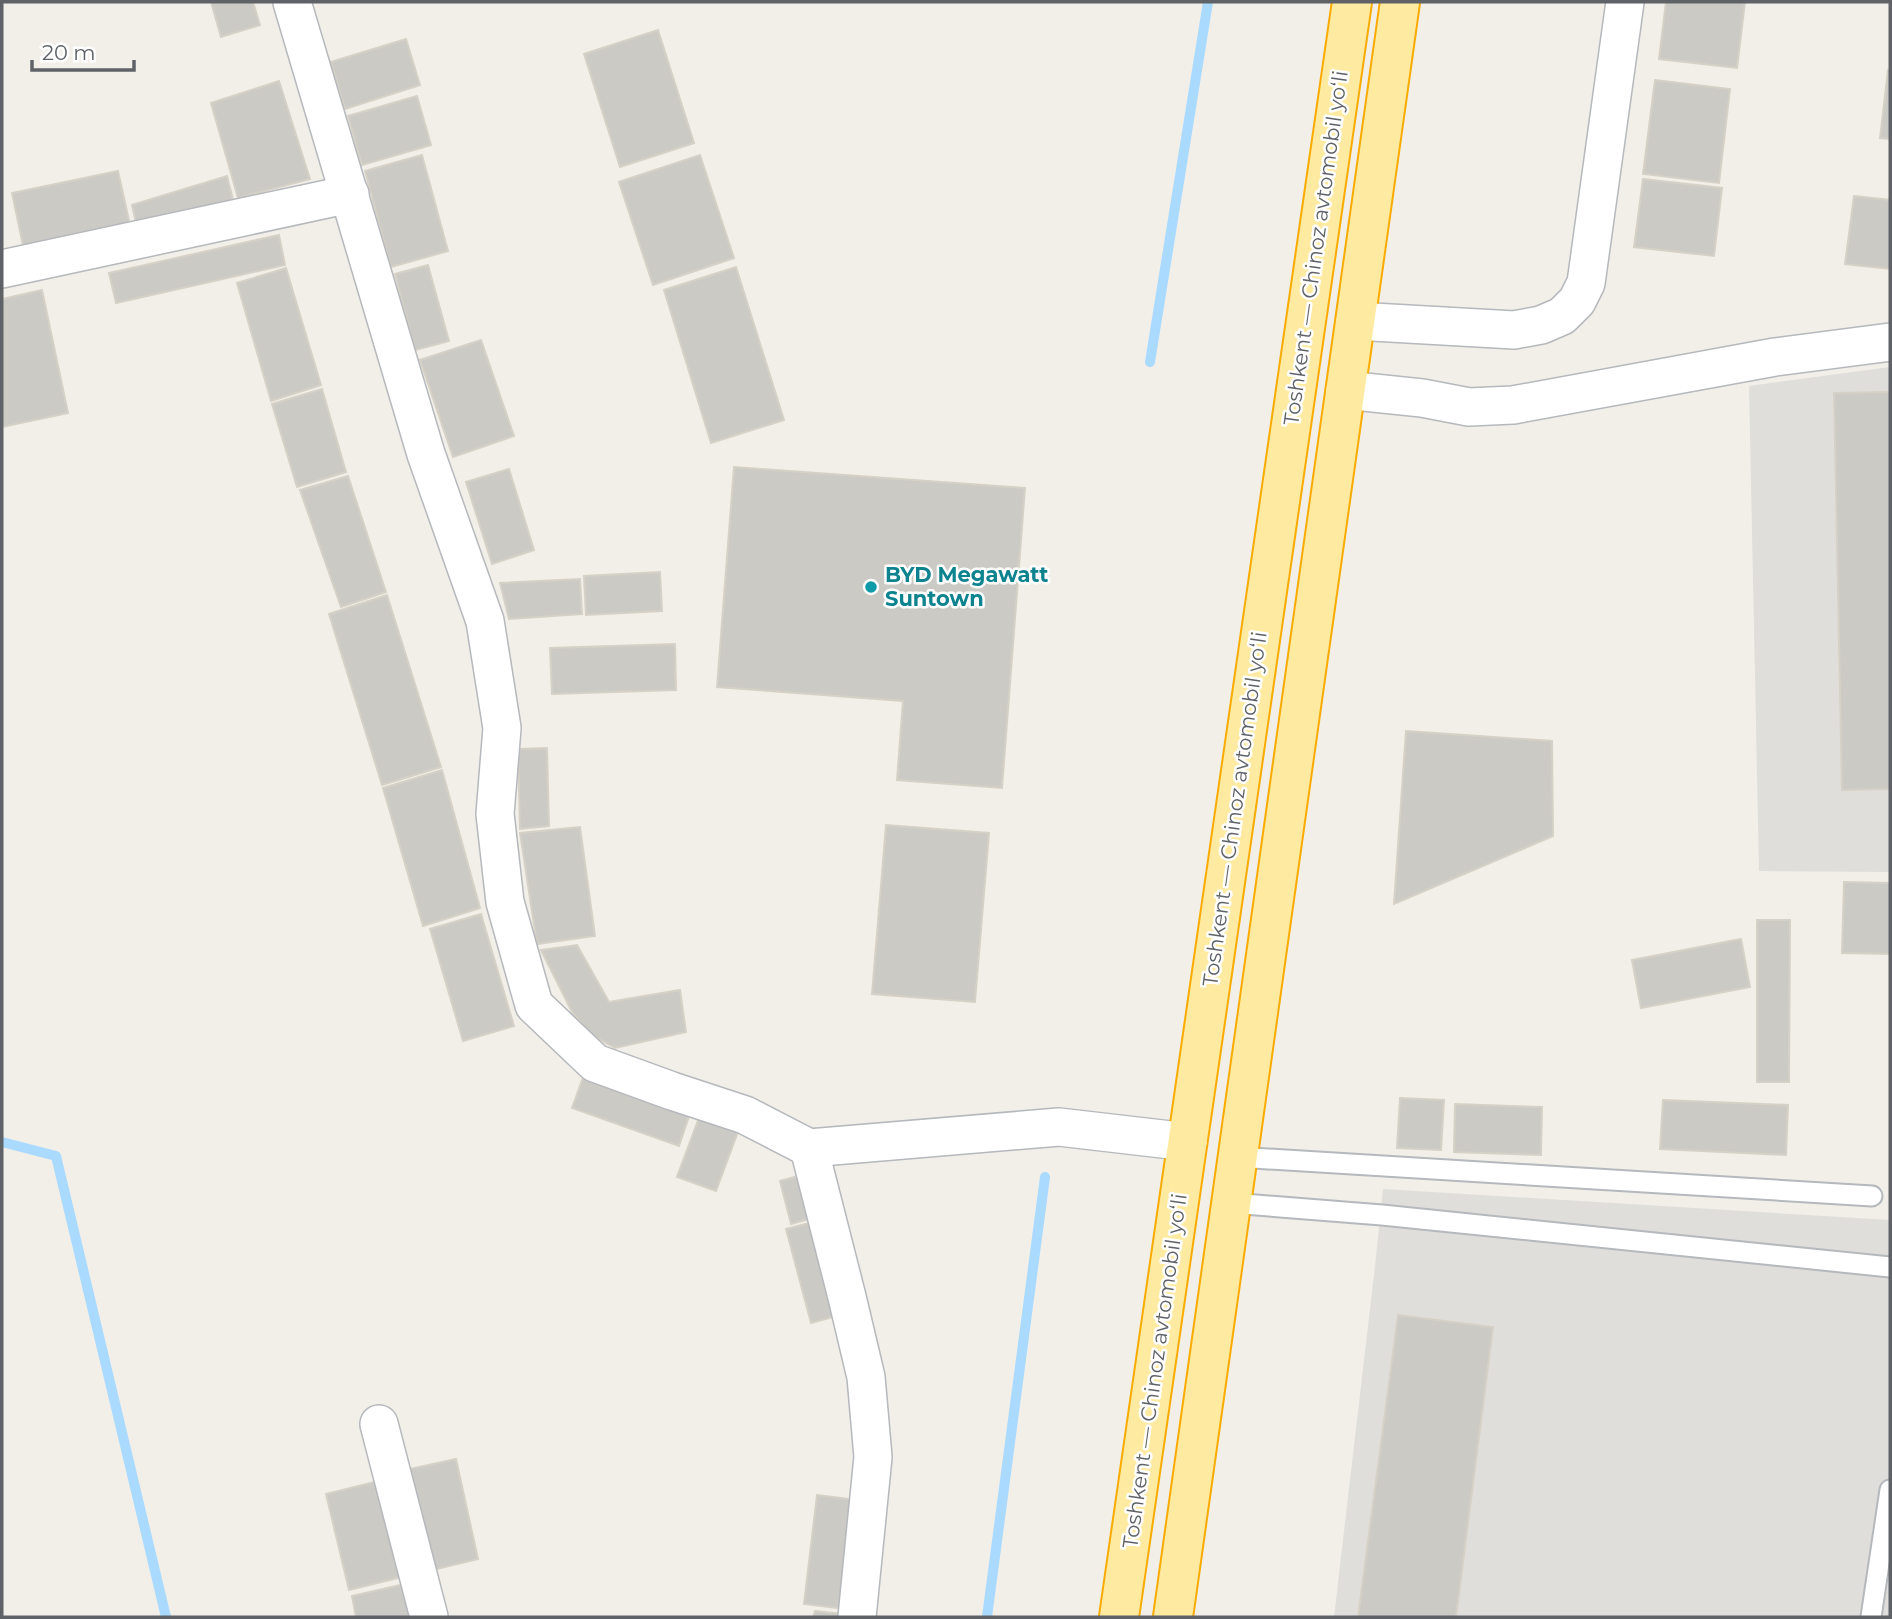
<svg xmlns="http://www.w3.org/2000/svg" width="1892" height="1619" font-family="Montserrat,sans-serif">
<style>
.industrial{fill:#e0deda}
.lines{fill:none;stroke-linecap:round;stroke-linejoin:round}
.stream{stroke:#aadaff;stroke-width:10}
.building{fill:#cccac5;stroke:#d6d1c6;stroke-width:2}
.service-casing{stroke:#b5b8bc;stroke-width:23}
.minor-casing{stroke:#b5b8bc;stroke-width:40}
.trunk-casing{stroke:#f9ab00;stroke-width:42}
.service{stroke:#fff;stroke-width:19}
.minor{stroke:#fff;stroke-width:37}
.trunk{stroke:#feeaa1;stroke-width:38}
.culture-dot{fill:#0f9aa8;stroke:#fff;stroke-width:2.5}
.labels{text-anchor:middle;stroke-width:5;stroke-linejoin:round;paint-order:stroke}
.street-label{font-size:21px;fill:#5f6368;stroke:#fff}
.culture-label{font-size:21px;font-weight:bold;fill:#0d838f;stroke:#fff;text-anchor:start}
</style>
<rect width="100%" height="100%" fill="#f1efe8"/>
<!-- industrial -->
<g class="industrial">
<polygon points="1890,367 1890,872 1759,871 1749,386"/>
<polygon points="1383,1189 1890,1220 1890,1617 1334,1617 1375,1266"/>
</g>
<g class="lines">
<!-- stream -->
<g class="stream">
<polyline points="1150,362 1208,2"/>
<polyline points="2,1142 56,1156 166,1617"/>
<polyline points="987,1617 1045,1177"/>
</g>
</g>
<!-- building -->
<g class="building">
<polygon points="211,2 253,2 260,25 221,37"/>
<polygon points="1666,2 1745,2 1737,68 1659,59"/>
<polygon points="658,30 694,143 620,167 584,54"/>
<polygon points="406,39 420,85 345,109 331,62"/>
<polygon points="1888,70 1890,71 1890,139 1880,138"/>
<polygon points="1655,80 1730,89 1719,183 1643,174"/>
<polygon points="279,81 310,179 238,198 211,103"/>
<polygon points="417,96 431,145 362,165 348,116"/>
<polygon points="422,155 448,251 391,267 365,171"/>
<polygon points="700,155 734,258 653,285 619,182"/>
<polygon points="118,171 132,234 25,255 12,193"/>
<polygon points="227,176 233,200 138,232 132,205"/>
<polygon points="1643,179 1722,188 1714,256 1634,247"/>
<polygon points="1854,196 1890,200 1890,269 1845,264"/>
<polygon points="279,235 285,265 116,303 109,273"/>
<polygon points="428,265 449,341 415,350 395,274"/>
<polygon points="736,267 784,420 711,443 664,290"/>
<polygon points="286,268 321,385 271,401 237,283"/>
<polygon points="42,290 68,413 2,427 2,299"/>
<polygon points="481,340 514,436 453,457 420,360"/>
<polygon points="322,389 346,472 297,487 272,404"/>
<polygon points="1890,392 1890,789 1842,790 1834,393"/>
<polygon points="734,467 1025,488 1002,788 897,780 903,701 717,687"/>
<polygon points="509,469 534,550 492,564 466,482"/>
<polygon points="348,476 386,592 341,607 300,490"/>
<polygon points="660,572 662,611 586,615 584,576"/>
<polygon points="580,579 582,614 509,619 500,583"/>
<polygon points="387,595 441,767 382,785 329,614"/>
<polygon points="675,644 676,690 552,694 550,648"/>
<polygon points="1406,731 1552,741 1553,836 1394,904"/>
<polygon points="547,748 549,826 520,829 518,749"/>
<polygon points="442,770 480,908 423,926 383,788"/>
<polygon points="886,825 989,833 975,1002 872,994"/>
<polygon points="580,827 595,936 537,944 520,833"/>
<polygon points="1844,882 1890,883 1890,954 1842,953"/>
<polygon points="481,914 514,1026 463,1041 430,929"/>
<polygon points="1757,920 1790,920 1789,1082 1757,1082"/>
<polygon points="1741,939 1750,987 1641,1008 1632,960"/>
<polygon points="577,945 609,1002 680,990 686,1032 615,1048 593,1036 572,1012 541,950"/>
<polygon points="584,1075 690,1113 679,1146 572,1108"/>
<polygon points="1400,1098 1444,1100 1441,1150 1397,1148"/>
<polygon points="1663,1100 1788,1105 1786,1155 1660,1149"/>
<polygon points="1455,1104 1542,1107 1541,1155 1454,1152"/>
<polygon points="700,1115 739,1129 716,1191 677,1177"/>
<polygon points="809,1173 820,1216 791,1224 780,1181"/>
<polygon points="821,1220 847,1313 811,1323 786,1229"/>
<polygon points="1398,1315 1493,1327 1456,1617 1358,1617"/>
<polygon points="456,1459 478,1559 424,1572 401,1471"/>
<polygon points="379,1481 402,1577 349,1590 326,1494"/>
<polygon points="817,1495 865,1501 852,1610 804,1604"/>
<polygon points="405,1584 413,1617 356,1617 352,1596"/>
<polygon points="815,1611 851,1615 851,1617 813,1617"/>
</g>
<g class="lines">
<defs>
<g id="service">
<polyline points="1237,1157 1872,1196"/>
<polyline points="1231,1203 1382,1215 1890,1267"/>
<polyline points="1871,1617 1890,1490"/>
</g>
<g id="minor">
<polyline points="292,2 426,454 485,621 502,728 495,814 505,902 534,1005 595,1063 672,1091 745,1115 809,1148 1059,1127 1188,1142"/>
<polyline points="2,269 350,194"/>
<polyline points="1355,321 1514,330 1541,325 1562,316 1577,301 1586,283 1625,2"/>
<polyline points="1345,390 1422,398 1469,407 1513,405 1775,357 1890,342"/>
<polyline points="809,1148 847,1297 866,1377 873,1457 857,1617"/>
<polyline points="379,1424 429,1617"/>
</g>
<g id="trunk">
<polyline points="1119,1617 1352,2"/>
<polyline points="1173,1617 1400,2"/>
</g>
</defs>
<!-- service casing -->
<use href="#service" class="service-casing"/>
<!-- minor casing -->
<use href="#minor" class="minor-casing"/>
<!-- trunk casing -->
<use href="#trunk" class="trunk-casing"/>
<!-- service -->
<use href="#service" class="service"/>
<!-- minor -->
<use href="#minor" class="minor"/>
<!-- trunk -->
<use href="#trunk" class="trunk"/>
</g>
<!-- markers -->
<circle class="culture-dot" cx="871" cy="587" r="7"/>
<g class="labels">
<!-- street labels -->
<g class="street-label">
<text transform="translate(1316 248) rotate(-82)" y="7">Toshkent — Chinoz avtomobil yoʻli</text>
<text transform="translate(1235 809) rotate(-82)" y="7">Toshkent — Chinoz avtomobil yoʻli</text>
<text transform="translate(1155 1371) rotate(-82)" y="7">Toshkent — Chinoz avtomobil yoʻli</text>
</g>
<!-- culture labels -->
<g class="culture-label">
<text x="885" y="582">BYD Megawatt<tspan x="885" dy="24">Suntown</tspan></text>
</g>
</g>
<!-- border -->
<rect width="1892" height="1619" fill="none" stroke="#5f6368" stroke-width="7"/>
<!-- scale -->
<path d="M32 60v10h102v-10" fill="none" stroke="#5f6368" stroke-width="3.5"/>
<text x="42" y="60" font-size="21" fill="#5f6368" stroke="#ffffff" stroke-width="5" paint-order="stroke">20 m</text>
</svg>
